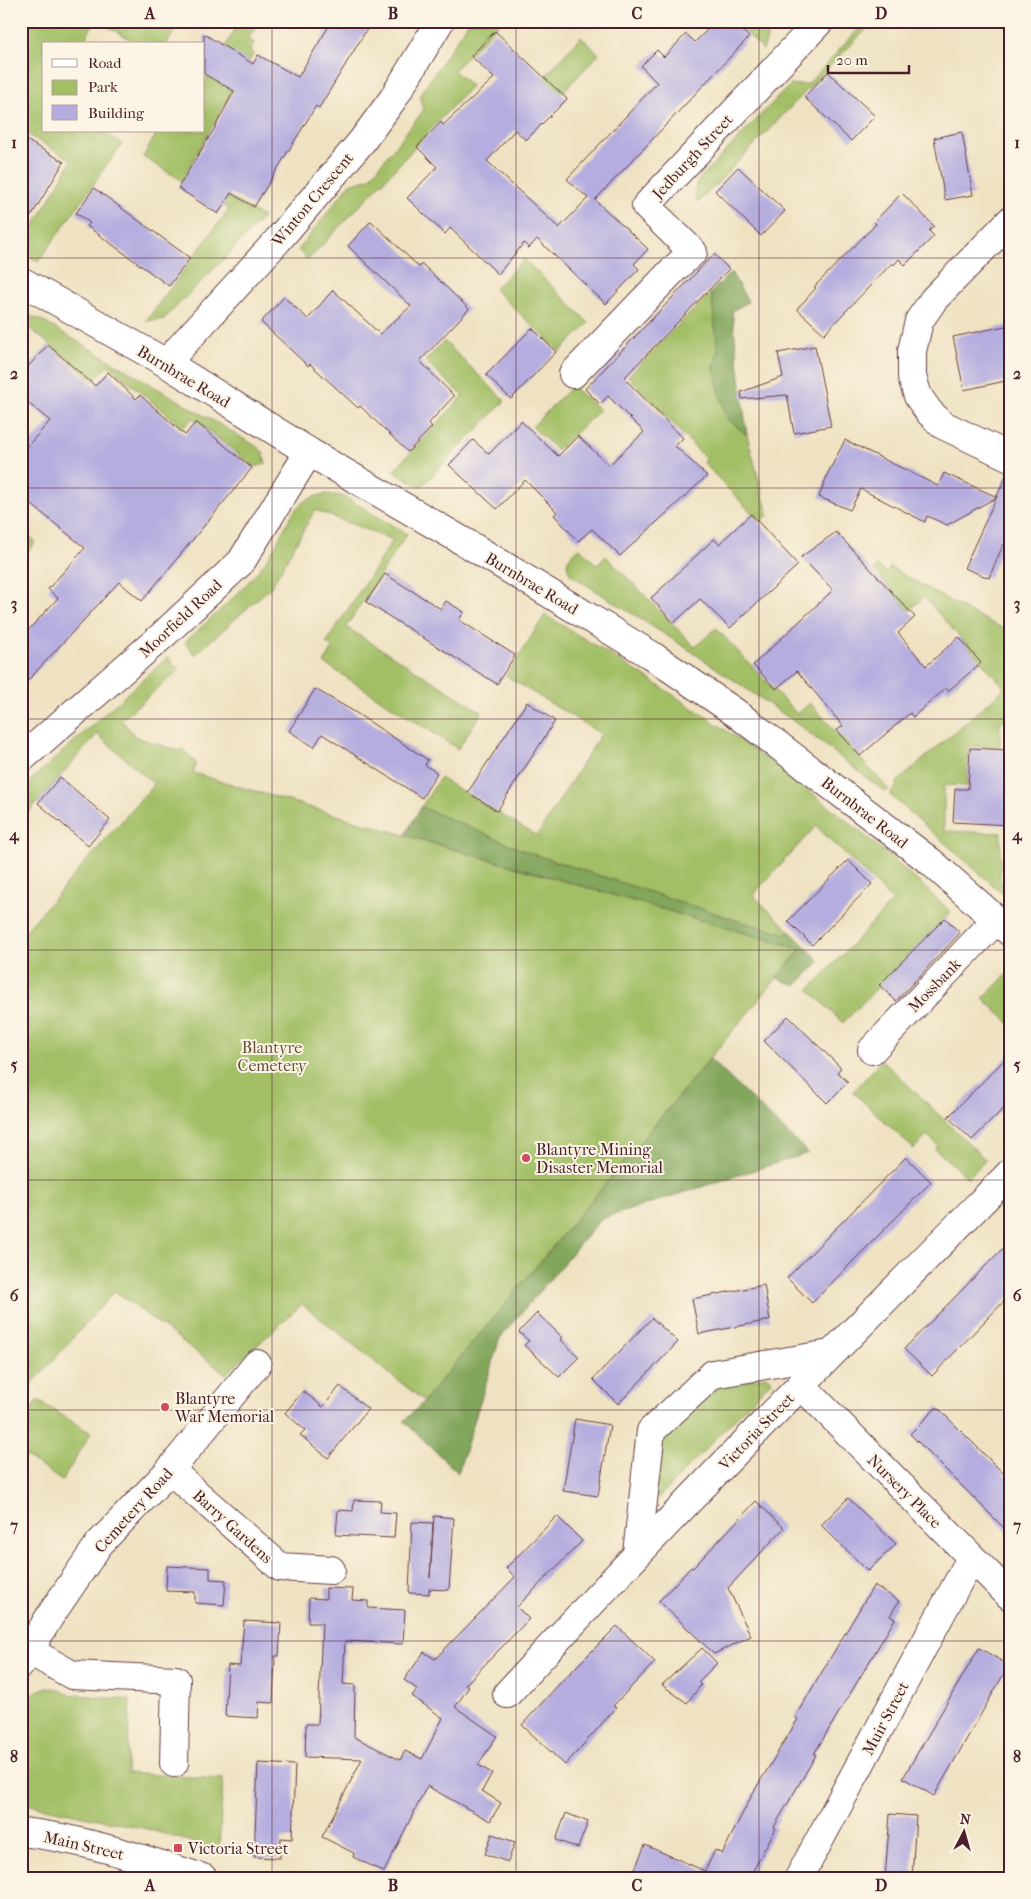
<svg xmlns="http://www.w3.org/2000/svg" width="1031" height="1899" font-family="'IM FELL French Canon',serif">
<style>
.green{fill:#a3bf66;stroke:#766f48}
.forest{fill:#82a65b;stroke:#666243}
.building{fill:#b5addf}
.lines{fill:none;stroke-linecap:round;stroke-linejoin:round}
.minor-casing{stroke:#633c42;stroke-width:30}
.secondary-casing{stroke:#633c42;stroke-width:30}
.minor{stroke:#fff;stroke-width:28}
.secondary{stroke:#fff;stroke-width:28}
.grid{fill:none;stroke:#4a1f2b;stroke-width:1;stroke-opacity:0.55}
.poi-dot{fill:#d1495b;stroke:#fcf5e5;stroke-width:2}
.labels{text-anchor:middle;stroke-width:4;stroke-linejoin:round;paint-order:stroke}
.street-label{font-size:16px;fill:#4a1f2b;stroke:#fcf5e5}
.park-label{font-size:16px;fill:#654f3d;stroke:#fcf5e5}
.poi-label{font-size:16px;fill:#4a1f2b;stroke:#fcf5e5;text-anchor:start}
.neatline{fill:none;stroke:#4a1f2b;stroke-width:2}
.grid-label{font-size:16px;text-anchor:middle;font-weight:bold;fill:#4a1f2b}
</style>
<rect width="100%" height="100%" fill="#fcf5e5"/>
<filter id="ink" filterUnits="userSpaceOnUse"><feTurbulence type="fractalNoise" baseFrequency=".02" numOctaves="2"/><feDisplacementMap in="SourceGraphic" scale="10" xChannelSelector="R" yChannelSelector="G"/><feConvolveMatrix kernelMatrix="1 2 1 2 8 2 1 2 1" color-interpolation-filters="sRGB"/></filter>
<filter id="wash" filterUnits="userSpaceOnUse"><feTurbulence type="fractalNoise" baseFrequency=".0096" numOctaves="4" result="noise"/><feDisplacementMap in="SourceGraphic" scale="20" xChannelSelector="R" yChannelSelector="G"/><feGaussianBlur stdDeviation="1.12" result="paint"/><feColorMatrix in="noise" values="0 0 0 0 0 0 0 0 0 0 0 0 0 0 0 0 0 1.4 0 .05"/><feComposite in="paint" operator="in"/></filter>
<g filter="url(#wash)">
<rect width="100%" height="100%" fill="#efe2c2"/>
<!-- green -->
<g class="green">
<polygon points="21,21 95,21 82,44 44,44 44,131 102,131 122,144 38,262 21,252 21,248 72,160 28,135 30,131 21,126"/>
<polygon points="98,21 180,21 167,44 139,44"/>
<polygon points="240,21 253,21 257,24 248,40 254,43 250,50 254,53 186,172 263,217 226,257 164,319 146,321 229,209 143,157 158,131 204,131 204,81 205,81"/>
<polygon points="469,21 501,21 454,70 471,86 393,171 308,260 298,250 350,184 370,178 423,111 420,95"/>
<polygon points="735,21 764,21 767,39 763,50"/>
<path d="M 866,21 L 874,21 L 698,203 C 693,194 695,187 699,179 L 786,89 L 791,85 L 808,84 Z"/>
<polygon points="581,37 599,54 527,130 506,118"/>
<polygon points="524,259 589,323 560,352 494,289"/>
<polygon points="711,292 718,350 714,368 721,398 727,418 747,435 768,515 760,522 704,463 706,459 628,376"/>
<polygon points="24,317 33,317 41,320 256,446 263,452 266,464 254,467 193,418 183,428 108,365 94,381 21,321"/>
<polygon points="444,341 505,401 421,487 393,471 463,396 425,361"/>
<polygon points="572,386 600,410 557,450 532,427"/>
<path d="M 327,494 L 343,496 L 407,534 L 346,627 L 482,712 L 458,749 L 324,663 L 333,648 L 326,643 L 393,540 L 315,510 L 271,587 L 195,655 L 185,642 C 213,616 243,592 266,561 C 277,546 286,521 297,508 C 305,499 316,495 327,494 Z"/>
<polygon points="21,529 36,542 21,560"/>
<path d="M 580,548 L 597,565 L 606,556 L 695,647 L 716,628 L 797,714 L 810,703 L 889,790 L 884,791 L 792,720 L 691,651 L 571,575 C 563,560 568,557 580,548 Z"/>
<polygon points="877,566 887,573 890,567 960,607 1010,632 1010,721 1000,721 1000,747 968,746 967,786 944,785 944,831 1001,833 1000,883 1010,884 1010,900 889,794 896,788 897,782 1005,688 924,597 909,611 874,570"/>
<path d="M 545,615 C 612,655 678,697 743,742 C 816,793 886,851 951,912 L 843,1023 L 809,990 L 893,901 L 816,826 L 753,895 L 790,931 L 788,934 L 739,921 L 530,853 L 421,807 L 440,778 L 537,836 L 601,734 L 506,676 Z"/>
<polygon points="168,657 179,670 121,720 136,737 179,751 182,748 196,763 193,773 483,858 801,949 424,1401 302,1304 226,1374 115,1291 21,1396 21,936 154,784 97,734 21,821 21,789"/>
<polygon points="1010,971 1010,1024 983,998"/>
<polygon points="882,1060 986,1160 968,1178 935,1149 938,1146 927,1135 914,1149 853,1092"/>
<polygon points="766,1376 772,1380 658,1498 654,1492 662,1445 666,1436 718,1386"/>
<polygon points="37,1400 91,1433 62,1481 21,1453 21,1428"/>
<path d="M 49,1687 L 58,1689 L 68,1694 L 130,1700 L 127,1773 L 223,1779 L 219,1850 L 147,1829 L 21,1803 L 21,1711 C 27,1697 34,1690 49,1687 Z"/>
</g>
<!-- forest -->
<g class="forest">
<polygon points="731,272 748,302 732,311 747,435 727,418 721,398 714,368 718,350 711,292"/>
<polygon points="421,807 530,853 739,921 788,934 790,931 820,961 796,986 777,978 801,949 405,835"/>
<polygon points="710,1059 808,1153 601,1219 500,1338 458,1473 404,1421 424,1401"/>
</g>
<g id="blocks">
<!-- building -->
<g class="building">
<polygon points="332,21 372,21 319,108 316,106 254,207 231,193 218,214 178,188 214,129 234,91 204,74 204,34 253,64 258,55 298,77"/>
<polygon points="716,21 732,21 749,37 595,200 648,249 634,264 639,269 606,304 537,239 529,248 524,243 498,274 450,228 445,234 407,198 437,167 417,147 441,122 443,125 494,78 471,56 495,31 567,99 526,140 515,130 487,161 559,228 588,198 567,179 657,83 641,66 657,50 664,57 686,34 695,42"/>
<polygon points="828,72 875,116 851,141 804,97"/>
<polygon points="962,132 973,195 945,200 934,138"/>
<polygon points="21,137 64,162 21,233"/>
<polygon points="738,167 785,211 761,236 715,191"/>
<polygon points="94,188 190,258 169,286 87,226 90,223 76,213"/>
<polygon points="902,193 934,226 929,231 934,236 905,265 899,259 894,265 892,263 824,334 797,309 816,288 814,287 876,224 874,222"/>
<polygon points="371,221 419,267 422,264 469,309 420,361 454,396 429,423 432,427 408,452 360,406 358,408 310,364 308,366 261,322 284,297 308,319 333,290 380,334 411,306 348,246"/>
<polygon points="714,254 729,269 624,378 683,438 675,446 707,476 620,556 592,529 578,541 554,515 557,512 525,480 497,509 449,465 473,440 489,454 521,421 558,456 578,436 609,465 644,432 608,396 600,404 585,389"/>
<polygon points="1010,325 1010,380 964,390 953,337"/>
<polygon points="532,328 556,352 511,399 486,375"/>
<polygon points="48,345 95,386 108,372 136,399 140,395 185,435 196,422 252,468 142,601 119,582 21,688 21,638 58,598 48,589 85,548 21,496 21,453 50,421 21,397 21,374"/>
<polygon points="815,346 831,426 794,433 787,395 742,399 741,392 783,377 778,353"/>
<polygon points="845,440 938,486 944,473 997,497 947,525 927,516 925,522 861,489 850,510 819,497 828,473"/>
<polygon points="1008,472 1010,549 1003,545 989,578 964,568"/>
<polygon points="751,514 798,565 730,628 700,599 674,623 651,598 714,539 719,544"/>
<polygon points="836,532 915,617 898,633 926,666 959,637 981,663 948,691 946,688 913,717 910,713 860,756 837,730 843,726 797,671 776,689 753,665 833,590 801,557"/>
<polygon points="385,574 441,609 446,601 464,612 459,620 515,655 497,684 366,602"/>
<polygon points="315,689 353,711 428,760 425,765 437,773 422,798 322,734 314,747 289,731"/>
<polygon points="527,702 555,721 497,811 468,792"/>
<polygon points="970,748 1010,750 1010,825 953,822 955,789 968,789"/>
<polygon points="60,777 110,820 88,846 38,803"/>
<polygon points="848,860 872,884 812,945 788,921"/>
<polygon points="945,918 960,933 896,1001 879,985"/>
<polygon points="788,1016 841,1068 837,1072 848,1082 827,1103 764,1041"/>
<polygon points="1010,1054 1010,1102 972,1140 948,1117"/>
<polygon points="906,1157 931,1182 812,1303 787,1278"/>
<polygon points="1010,1241 1010,1295 932,1376 904,1349"/>
<polygon points="764,1285 770,1320 699,1334 692,1299"/>
<polygon points="537,1313 563,1338 561,1340 579,1357 559,1377 524,1345 529,1341 519,1332"/>
<polygon points="652,1318 678,1342 618,1404 593,1379"/>
<polygon points="340,1386 368,1409 328,1458 300,1435 305,1430 285,1413 303,1391 323,1407"/>
<polygon points="937,1407 1010,1480 1010,1534 910,1434"/>
<polygon points="575,1419 610,1425 598,1496 563,1491"/>
<polygon points="848,1498 896,1544 868,1571 821,1525"/>
<polygon points="354,1500 381,1501 380,1512 396,1513 394,1538 336,1535 338,1510 353,1511"/>
<polygon points="756,1501 784,1528 728,1588 751,1636 714,1654 659,1601 691,1567 693,1568"/>
<polygon points="434,1516 454,1518 449,1590 429,1589 429,1594 409,1593 412,1522 433,1523 430,1578"/>
<polygon points="557,1516 582,1541 517,1607 529,1619 465,1685 469,1687 455,1707 497,1736 478,1765 492,1773 482,1791 501,1803 490,1821 427,1786 384,1872 353,1857 354,1853 322,1837 362,1759 305,1757 306,1724 318,1724 322,1623 308,1623 309,1598 326,1599 326,1588 353,1589 352,1600 368,1601 368,1608 405,1610 403,1644 345,1641 343,1684 355,1685 354,1737 400,1760 405,1751 422,1759 443,1718 412,1696 417,1689 404,1680 424,1652 435,1659 515,1577 506,1568"/>
<polygon points="167,1566 210,1568 210,1579 226,1580 224,1605 195,1603 195,1592 166,1591"/>
<polygon points="874,1585 899,1601 890,1616 895,1619 814,1754 816,1755 774,1827 776,1828 749,1878 631,1878 645,1845 705,1871 715,1850 722,1854 753,1793 798,1719 795,1717"/>
<polygon points="244,1621 281,1623 279,1656 275,1656 273,1703 259,1702 258,1718 225,1716 228,1665 240,1666"/>
<polygon points="617,1626 655,1662 613,1706 616,1708 565,1765 522,1725 561,1682"/>
<polygon points="702,1648 717,1663 698,1682 701,1685 687,1703 662,1685"/>
<polygon points="979,1648 1009,1665 934,1796 903,1778"/>
<polygon points="258,1763 295,1765 292,1839 281,1838 280,1858 254,1857"/>
<polygon points="566,1813 588,1822 578,1848 556,1840"/>
<polygon points="890,1814 916,1816 912,1878 885,1878"/>
<polygon points="492,1834 515,1842 508,1862 485,1854"/>
</g>
</g>
</g>
<g filter="url(#ink)">
<use href="#blocks" fill-opacity="0" stroke="#633c42" stroke-width="1"/>
<g class="lines">
<defs>
<g id="minor">
<polyline points="1010,221 934,299 919,321 912,351 912,377 918,396 929,412 943,425 1010,457"/>
<polyline points="21,281 166,363 309,452 473,547 651,655 736,713 931,862 1010,932"/>
<polyline points="166,363 278,240 362,141 393,99 440,21"/>
<polyline points="573,374 675,268 693,252 646,206 820,21"/>
<polyline points="21,759 163,635 241,562 309,452"/>
<polyline points="872,1050 996,920"/>
<polyline points="801,1385 1010,1596"/>
<polyline points="170,1470 280,1567 331,1570"/>
<polyline points="637,1553 651,1431 713,1374 830,1354"/>
<polyline points="30,1651 72,1675 176,1680 174,1763"/>
<polyline points="21,1664 50,1616 99,1544 170,1470 257,1364"/>
<path d="M 507,1694 C 670,1516 840,1345 1010,1173"/>
<polyline points="799,1878 971,1558"/>
</g>
<path id="secondary" d="M 21,1832 C 82,1838 145,1860 203,1878"/>
</defs>
<!-- minor casing -->
<use href="#minor" class="minor-casing"/>
<!-- secondary casing -->
<use href="#secondary" class="secondary-casing"/>
<!-- minor -->
<use href="#minor" class="minor"/>
<!-- secondary -->
<use href="#secondary" class="secondary"/>
</g>
</g>
<!-- grid -->
<path class="grid" d="M 272,21 L 272,1878M 516,21 L 516,1878M 759,21 L 759,1878M 21,258 L 1010,258M 21,488 L 1010,488M 21,719 L 1010,719M 21,950 L 1010,950M 21,1180 L 1010,1180M 21,1410 L 1010,1410M 21,1641 L 1010,1641"/>
<!-- markers -->
<g class="poi-dot">
<circle cx="526" cy="1158" r="5"/>
<circle cx="165" cy="1407" r="5"/>
<rect x="173" y="1843" width="10" height="10" rx="2.5"/>
</g>
<g class="labels">
<!-- street labels -->
<g class="street-label">
<text transform="translate(692 156) rotate(-47)" y="6">Jedburgh Street</text>
<text transform="translate(312 199) rotate(-50)" y="6">Winton Crescent</text>
<text transform="translate(184 376) rotate(31)" y="6">Burnbrae Road</text>
<text transform="translate(532 583) rotate(31)" y="6">Burnbrae Road</text>
<text transform="translate(180 618) rotate(-43)" y="6">Moorfield Road</text>
<text transform="translate(865 812) rotate(38)" y="6">Burnbrae Road</text>
<text transform="translate(934 985) rotate(-46)" y="6">Mossbank</text>
<text transform="translate(756 1431) rotate(-46)" y="6">Victoria Street</text>
<text transform="translate(905 1491) rotate(45)" y="6">Nursery Place</text>
<text transform="translate(133 1510) rotate(-48)" y="6">Cemetery Road</text>
<text transform="translate(233 1526) rotate(42)" y="6">Barry Gardens</text>
<text transform="translate(885 1718) rotate(-62)" y="6">Muir Street</text>
<text transform="translate(84 1845) rotate(13)" y="6">Main Street</text>
</g>
<!-- park labels -->
<g class="park-label">
<text x="272" y="1053">Blantyre<tspan x="272" dy="18">Cemetery</tspan></text>
</g>
<!-- poi labels -->
<g class="poi-label">
<text x="536" y="1155">Blantyre Mining<tspan x="536" dy="18">Disaster Memorial</tspan></text>
<text x="175" y="1404">Blantyre<tspan x="175" dy="18">War Memorial</tspan></text>
<text x="188" y="1854">Victoria Street</text>
</g>
</g>
<!-- margin -->
<rect width="1031" height="1899" fill="none" stroke="#fcf5e5" stroke-width="55"/>
<!-- legend -->
<rect x="42" y="42" width="162" height="90" fill="#fcf5e5" stroke="#b59f9b"/>
<rect x="52" y="59" width="25" height="8" fill="#ffffff" stroke="#b59f9b"/>
<text x="88" y="68" font-size="15" fill="#4a1f2b">Road</text>
<rect x="52" y="80" width="25" height="15" fill="#a3bf66" stroke="#b59f9b"/>
<text x="88" y="92" font-size="15" fill="#4a1f2b">Park</text>
<rect x="52" y="105" width="25" height="15" fill="#b5addf" stroke="#b59f9b"/>
<text x="88" y="118" font-size="15" fill="#4a1f2b">Building</text>
<!-- north arrow -->
<g transform="translate(964 1832) rotate(6)" stroke="#fcf5e5" stroke-width="4" paint-order="stroke">
<path d="M0-4L9 19L0 12L-9 19Z" fill="#4a1f2b"/>
<text y="-8" font-size="14" font-weight="bold" text-anchor="middle" fill="#4a1f2b">N</text>
</g>
<!-- scale -->
<path d="M828 65v8h81v-8" fill="none" stroke="#4a1f2b" stroke-width="2.5"/>
<text x="836" y="65" font-size="15" fill="#4a1f2b" stroke="#fcf5e5" stroke-width="4" paint-order="stroke">20 m</text>
<rect x="28" y="28" width="976" height="1844" class="neatline"/>
<g class="grid-label">
<text x="150" y="19">A</text>
<text x="393" y="19">B</text>
<text x="637" y="19">C</text>
<text x="881" y="19">D</text>
<text x="14" y="148">1</text>
<text x="1017" y="148">1</text>
<text x="14" y="379">2</text>
<text x="1017" y="379">2</text>
<text x="14" y="609">3</text>
<text x="1017" y="609">3</text>
<text x="14" y="840">4</text>
<text x="1017" y="840">4</text>
<text x="14" y="1070">5</text>
<text x="1017" y="1070">5</text>
<text x="14" y="1301">6</text>
<text x="1017" y="1301">6</text>
<text x="14" y="1531">7</text>
<text x="1017" y="1531">7</text>
<text x="14" y="1762">8</text>
<text x="1017" y="1762">8</text>
<text x="150" y="1891">A</text>
<text x="393" y="1891">B</text>
<text x="637" y="1891">C</text>
<text x="881" y="1891">D</text>
</g>
</svg>
